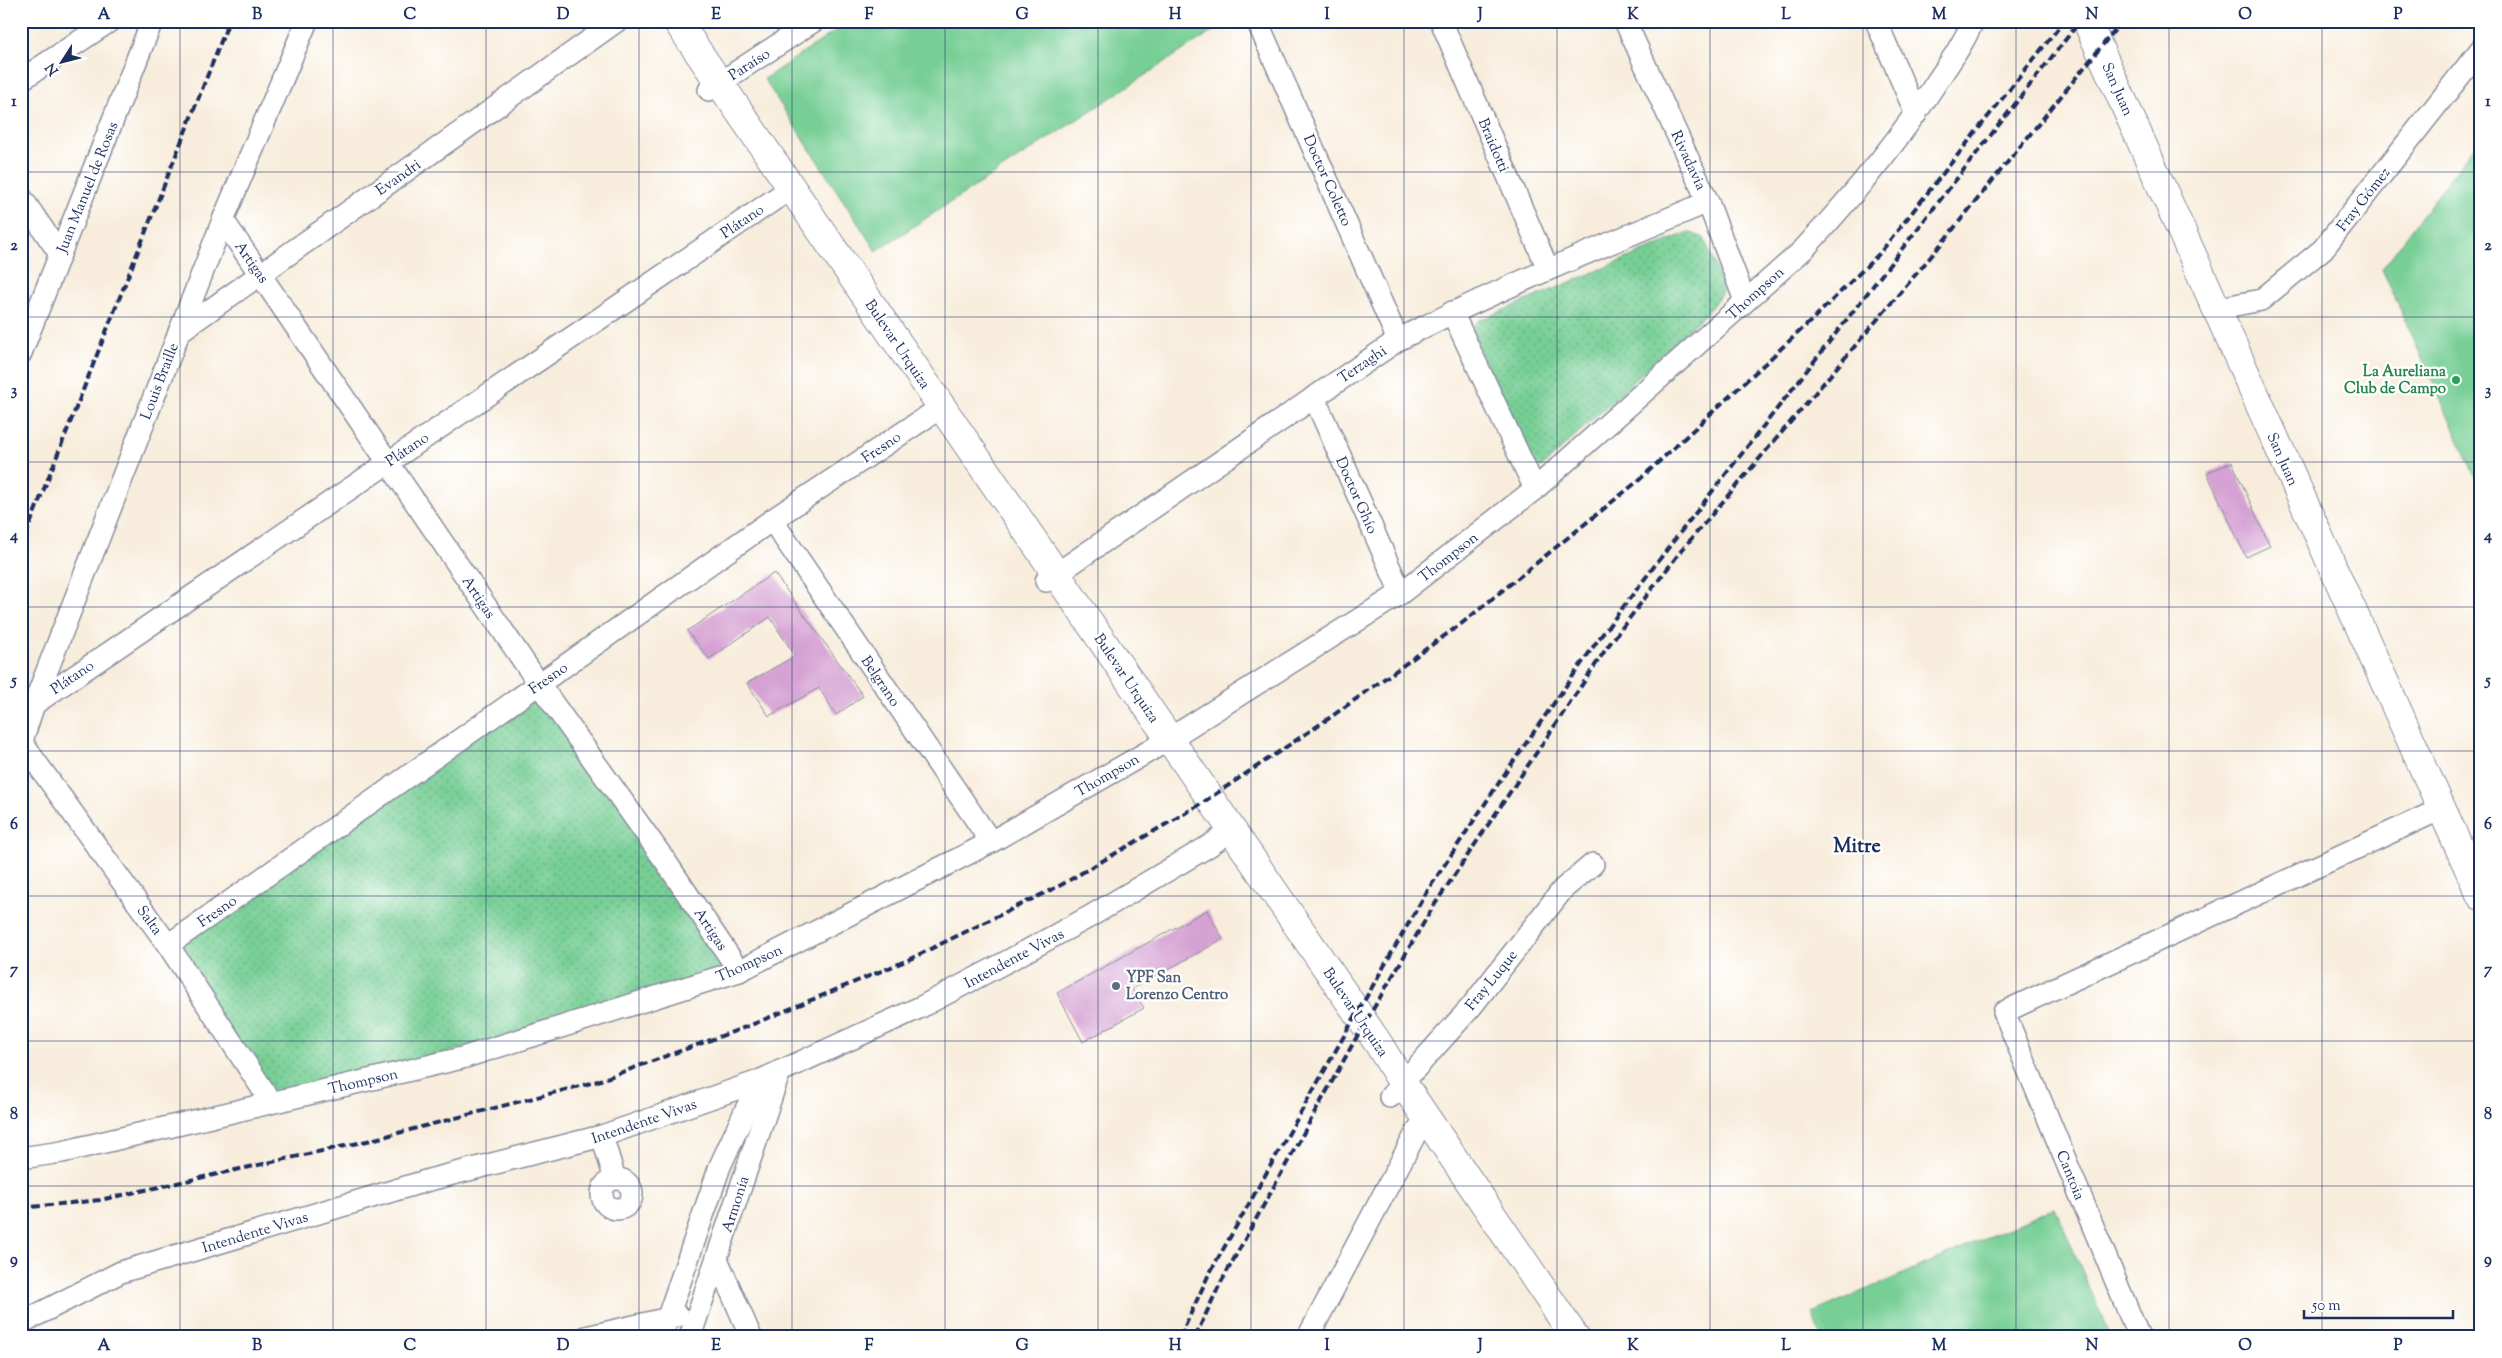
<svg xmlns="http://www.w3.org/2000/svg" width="2502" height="1358" font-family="'Sorts Mill Goudy',serif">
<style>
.green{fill:url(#green-dots);stroke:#497f7a}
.pitch{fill:#77cf95;stroke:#497f7a}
.building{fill:#d5a2d3}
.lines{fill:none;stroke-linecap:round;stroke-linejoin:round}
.street-casing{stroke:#8a8e9d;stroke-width:24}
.secondary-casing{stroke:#8a8e9d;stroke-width:30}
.street{stroke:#fff;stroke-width:21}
.secondary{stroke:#fff;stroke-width:28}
.rail{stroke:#1b2f5e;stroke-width:4;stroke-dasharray:8 4;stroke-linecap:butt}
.grid{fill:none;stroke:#1b2f5e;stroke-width:1;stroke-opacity:0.55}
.leisure-dot{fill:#2e9e5b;stroke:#fff;stroke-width:2}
.service-dot{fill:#5c6f8a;stroke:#fff;stroke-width:2}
.labels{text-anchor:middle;stroke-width:4.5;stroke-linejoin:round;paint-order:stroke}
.street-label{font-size:15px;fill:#1b2f5e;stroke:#fff}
.leisure-label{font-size:15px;font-weight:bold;fill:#27864d;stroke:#fff;text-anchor:end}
.service-label{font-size:15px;font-weight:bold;fill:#4e5e75;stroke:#fff;text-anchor:start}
.district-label{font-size:20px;font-weight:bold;fill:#1b2f5e;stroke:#fff}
.neatline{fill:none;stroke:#1b2f5e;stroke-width:2}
.grid-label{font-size:16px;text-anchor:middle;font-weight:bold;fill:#1b2f5e}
</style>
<defs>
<pattern id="green-dots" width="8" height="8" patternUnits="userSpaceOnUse" patternTransform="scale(1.25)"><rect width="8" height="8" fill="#77cf95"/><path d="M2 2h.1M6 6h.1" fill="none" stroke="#61a87d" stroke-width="1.8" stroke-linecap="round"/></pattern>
</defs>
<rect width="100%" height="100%" fill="#fff"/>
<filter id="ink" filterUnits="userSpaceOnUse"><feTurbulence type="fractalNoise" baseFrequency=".02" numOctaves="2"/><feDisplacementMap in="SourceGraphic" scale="10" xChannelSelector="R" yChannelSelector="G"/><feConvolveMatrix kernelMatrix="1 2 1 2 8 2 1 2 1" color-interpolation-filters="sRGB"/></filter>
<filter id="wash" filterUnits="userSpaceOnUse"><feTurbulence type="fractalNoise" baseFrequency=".0096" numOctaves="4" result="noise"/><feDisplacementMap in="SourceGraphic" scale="20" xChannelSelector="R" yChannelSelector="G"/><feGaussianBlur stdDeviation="1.12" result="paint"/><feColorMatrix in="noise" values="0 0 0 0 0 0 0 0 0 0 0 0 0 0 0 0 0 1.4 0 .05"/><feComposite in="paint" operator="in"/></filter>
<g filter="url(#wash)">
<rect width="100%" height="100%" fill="#f8eddc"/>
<!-- green -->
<g class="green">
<polygon points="1689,232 1704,238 1715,264 1723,291 1710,309 1541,468 1532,462 1474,338 1473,326 1478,321"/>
<polygon points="539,684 739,971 271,1102 168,945"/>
</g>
<!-- pitch -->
<g class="pitch">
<polygon points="850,21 1228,21 876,251 764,79"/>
<polygon points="2481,137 2481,490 2382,269"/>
<polygon points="2055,1208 2111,1337 1822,1337 1812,1313"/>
</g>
<g id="blocks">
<!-- building -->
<g class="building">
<polygon points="2232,462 2270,546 2246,557 2207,473"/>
<polygon points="774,573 863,696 836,715 819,688 769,716 747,683 795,656 770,617 709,659 687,631"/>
<polygon points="1207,910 1223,939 1132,989 1144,1008 1083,1042 1057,993"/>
</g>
</g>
</g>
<g filter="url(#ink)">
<use href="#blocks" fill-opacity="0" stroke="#8a8e9d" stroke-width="1"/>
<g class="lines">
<defs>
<g id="street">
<polyline points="1257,21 1398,340"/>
<polyline points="1441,21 1548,269"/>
<polyline points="1625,21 1708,202 1745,301"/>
<polyline points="1876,21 1916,114"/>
<polyline points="21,80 110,21"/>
<polyline points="709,90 814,21"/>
<polyline points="21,197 60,254"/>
<polyline points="223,220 539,684 666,862 739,971"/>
<polyline points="2215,309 2261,300 2323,249 2481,49"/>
<polyline points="1452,312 1535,489"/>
<polyline points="179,332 617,21"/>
<polyline points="21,353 152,21"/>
<polyline points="1314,397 1401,593"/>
<polyline points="772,520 991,842"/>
<path d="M 1046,581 L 1398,340 C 1499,288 1604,246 1708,202"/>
<polyline points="34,704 781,195"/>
<polyline points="22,743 168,945 271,1102"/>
<polyline points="21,744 34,704 223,220 307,21"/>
<polyline points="168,945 772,520 931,414"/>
<polyline points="1390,1097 1471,1007 1563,889 1593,864"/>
<polyline points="602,1136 615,1179"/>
<path d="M 21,1158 L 62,1152 L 462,1058 L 739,971 L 991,842 L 1158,746 L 1401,593 L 1535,489 L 1803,250 C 1852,197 1899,141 1938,80 C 1951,61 1964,42 1973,21"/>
<circle cx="617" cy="1194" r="15"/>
<polyline points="717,1259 751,1337"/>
<polyline points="21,1323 121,1272 429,1180 602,1136 759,1081 921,1007 1006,962 1089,917 1209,846 1232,830"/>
<polyline points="586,1337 678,1316"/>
<polyline points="661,1337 720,1166 759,1081"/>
<polyline points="690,1337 780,1071"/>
<polyline points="1308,1337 1415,1135 1426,1118"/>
<polyline points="2139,1337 2004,1012 2441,809"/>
</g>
<g id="secondary">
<polyline points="677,21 1378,1043 1402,1082 1575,1337"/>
<polyline points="2090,28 2481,896"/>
</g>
</defs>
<!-- street casing -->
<use href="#street" class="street-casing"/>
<!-- secondary casing -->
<use href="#secondary" class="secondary-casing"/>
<!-- street -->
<use href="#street" class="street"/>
<!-- secondary -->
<use href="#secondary" class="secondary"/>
<!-- rail -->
<g class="rail">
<polyline points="21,547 229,21"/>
<polyline points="21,1208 100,1200 367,1141 595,1082 746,1027 908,960 1061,885 1199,805 1328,719 1461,624 1638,481 1813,319 1879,254 2064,21"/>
<polyline points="1180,1337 1208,1276 1348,1029 1426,893 1508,769 1598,640 1672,543 2080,21"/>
<polyline points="1195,1337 1219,1286 1355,1040 1433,907 1608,646 1681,551 1933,254 2122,21"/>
</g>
</g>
</g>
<!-- grid -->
<path class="grid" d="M 180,21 L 180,1337M 333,21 L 333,1337M 486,21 L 486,1337M 639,21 L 639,1337M 792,21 L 792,1337M 945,21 L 945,1337M 1098,21 L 1098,1337M 1251,21 L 1251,1337M 1404,21 L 1404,1337M 1557,21 L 1557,1337M 1710,21 L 1710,1337M 1863,21 L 1863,1337M 2016,21 L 2016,1337M 2169,21 L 2169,1337M 2322,21 L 2322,1337M 21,172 L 2481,172M 21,317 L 2481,317M 21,462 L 2481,462M 21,607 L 2481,607M 21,751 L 2481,751M 21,896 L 2481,896M 21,1041 L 2481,1041M 21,1186 L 2481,1186"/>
<!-- markers -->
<circle class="leisure-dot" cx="2456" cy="380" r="5"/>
<circle class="service-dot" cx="1116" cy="986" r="5"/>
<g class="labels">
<!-- street labels -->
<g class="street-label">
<text transform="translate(749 64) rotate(-33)" y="5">Paraíso</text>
<text transform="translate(2118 89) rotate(66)" y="5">San Juan</text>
<text transform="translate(1494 145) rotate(67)" y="5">Braidotti</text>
<text transform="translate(1689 160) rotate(65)" y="5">Rivadavia</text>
<text transform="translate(398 177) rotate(-35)" y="5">Evandri</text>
<text transform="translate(1328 180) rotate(66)" y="5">Doctor Coletto</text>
<text transform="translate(87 187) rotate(-68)" y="5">Juan Manuel de Rosas</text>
<text transform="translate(2363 199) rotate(-52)" y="5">Fray Gómez</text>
<text transform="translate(742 221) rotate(-34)" y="5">Plátano</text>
<text transform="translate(252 262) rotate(55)" y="5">Artigas</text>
<text transform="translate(1755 293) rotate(-42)" y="5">Thompson</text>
<text transform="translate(898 344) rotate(56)" y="5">Bulevar Urquiza</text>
<text transform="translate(1362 364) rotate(-34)" y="5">Terzaghi</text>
<text transform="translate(159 381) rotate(-69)" y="5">Louis Braille</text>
<text transform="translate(881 447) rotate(-34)" y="5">Fresno</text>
<text transform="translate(407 449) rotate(-34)" y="5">Plátano</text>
<text transform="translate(2283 459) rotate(66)" y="5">San Juan</text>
<text transform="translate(1357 495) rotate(66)" y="5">Doctor Ghío</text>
<text transform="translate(1448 557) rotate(-38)" y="5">Thompson</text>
<text transform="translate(479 597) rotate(56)" y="5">Artigas</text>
<text transform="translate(72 677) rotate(-34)" y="5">Plátano</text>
<text transform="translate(548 678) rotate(-35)" y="5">Fresno</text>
<text transform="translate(1127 678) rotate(56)" y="5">Bulevar Urquiza</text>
<text transform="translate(881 681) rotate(56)" y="5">Belgrano</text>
<text transform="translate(1107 775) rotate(-30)" y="5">Thompson</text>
<text transform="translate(217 911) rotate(-35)" y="5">Fresno</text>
<text transform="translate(150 920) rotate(54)" y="5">Salta</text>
<text transform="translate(711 929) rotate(56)" y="5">Artigas</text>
<text transform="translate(1014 958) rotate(-28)" y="5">Intendente Vivas</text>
<text transform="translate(749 963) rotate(-24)" y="5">Thompson</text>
<text transform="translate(1491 980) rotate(-51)" y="5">Fray Luque</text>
<text transform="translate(1356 1012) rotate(56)" y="5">Bulevar Urquiza</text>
<text transform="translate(363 1081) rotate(-13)" y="5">Thompson</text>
<text transform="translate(644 1121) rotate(-19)" y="5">Intendente Vivas</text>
<text transform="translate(2071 1175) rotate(68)" y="5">Cantoia</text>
<text transform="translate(735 1204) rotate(-72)" y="5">Armonía</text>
<text transform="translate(255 1232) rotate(-17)" y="5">Intendente Vivas</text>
</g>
<!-- leisure labels -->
<g class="leisure-label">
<text x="2446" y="376">La Aureliana<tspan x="2446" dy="17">Club de Campo</tspan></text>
</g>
<!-- service labels -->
<g class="service-label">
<text x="1126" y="982">YPF San<tspan x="1126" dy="17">Lorenzo Centro</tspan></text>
</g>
<!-- district labels -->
<g class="district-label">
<text x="1857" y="852">Mitre</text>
</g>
</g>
<!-- margin -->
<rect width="2502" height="1358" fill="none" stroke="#fff" stroke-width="55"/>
<!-- north arrow -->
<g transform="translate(62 62) rotate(234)" stroke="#ffffff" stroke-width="4" paint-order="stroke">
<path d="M0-4L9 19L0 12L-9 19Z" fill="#1b2f5e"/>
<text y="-8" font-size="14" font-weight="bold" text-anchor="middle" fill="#1b2f5e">N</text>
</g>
<!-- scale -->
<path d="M2304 1310v8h149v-8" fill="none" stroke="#1b2f5e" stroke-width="2.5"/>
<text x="2312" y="1310" font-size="15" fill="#1b2f5e" stroke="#ffffff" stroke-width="4" paint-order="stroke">50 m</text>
<rect x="28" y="28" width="2446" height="1302" class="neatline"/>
<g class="grid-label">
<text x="104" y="19">A</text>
<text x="257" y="19">B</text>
<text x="410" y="19">C</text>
<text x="563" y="19">D</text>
<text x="716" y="19">E</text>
<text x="869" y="19">F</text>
<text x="1022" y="19">G</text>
<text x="1175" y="19">H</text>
<text x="1327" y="19">I</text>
<text x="1480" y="19">J</text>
<text x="1633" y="19">K</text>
<text x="1786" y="19">L</text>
<text x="1939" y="19">M</text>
<text x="2092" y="19">N</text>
<text x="2245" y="19">O</text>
<text x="2398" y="19">P</text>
<text x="14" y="106">1</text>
<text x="2488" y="106">1</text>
<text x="14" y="250">2</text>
<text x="2488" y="250">2</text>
<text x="14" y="395">3</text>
<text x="2488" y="395">3</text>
<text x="14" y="540">4</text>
<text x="2488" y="540">4</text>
<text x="14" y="685">5</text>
<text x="2488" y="685">5</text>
<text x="14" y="829">6</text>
<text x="2488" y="829">6</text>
<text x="14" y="974">7</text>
<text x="2488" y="974">7</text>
<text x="14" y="1119">8</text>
<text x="2488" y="1119">8</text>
<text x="14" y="1264">9</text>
<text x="2488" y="1264">9</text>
<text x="104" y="1350">A</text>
<text x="257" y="1350">B</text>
<text x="410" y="1350">C</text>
<text x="563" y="1350">D</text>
<text x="716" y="1350">E</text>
<text x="869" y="1350">F</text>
<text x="1022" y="1350">G</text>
<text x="1175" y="1350">H</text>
<text x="1327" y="1350">I</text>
<text x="1480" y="1350">J</text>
<text x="1633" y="1350">K</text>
<text x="1786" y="1350">L</text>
<text x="1939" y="1350">M</text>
<text x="2092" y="1350">N</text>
<text x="2245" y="1350">O</text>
<text x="2398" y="1350">P</text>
</g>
</svg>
